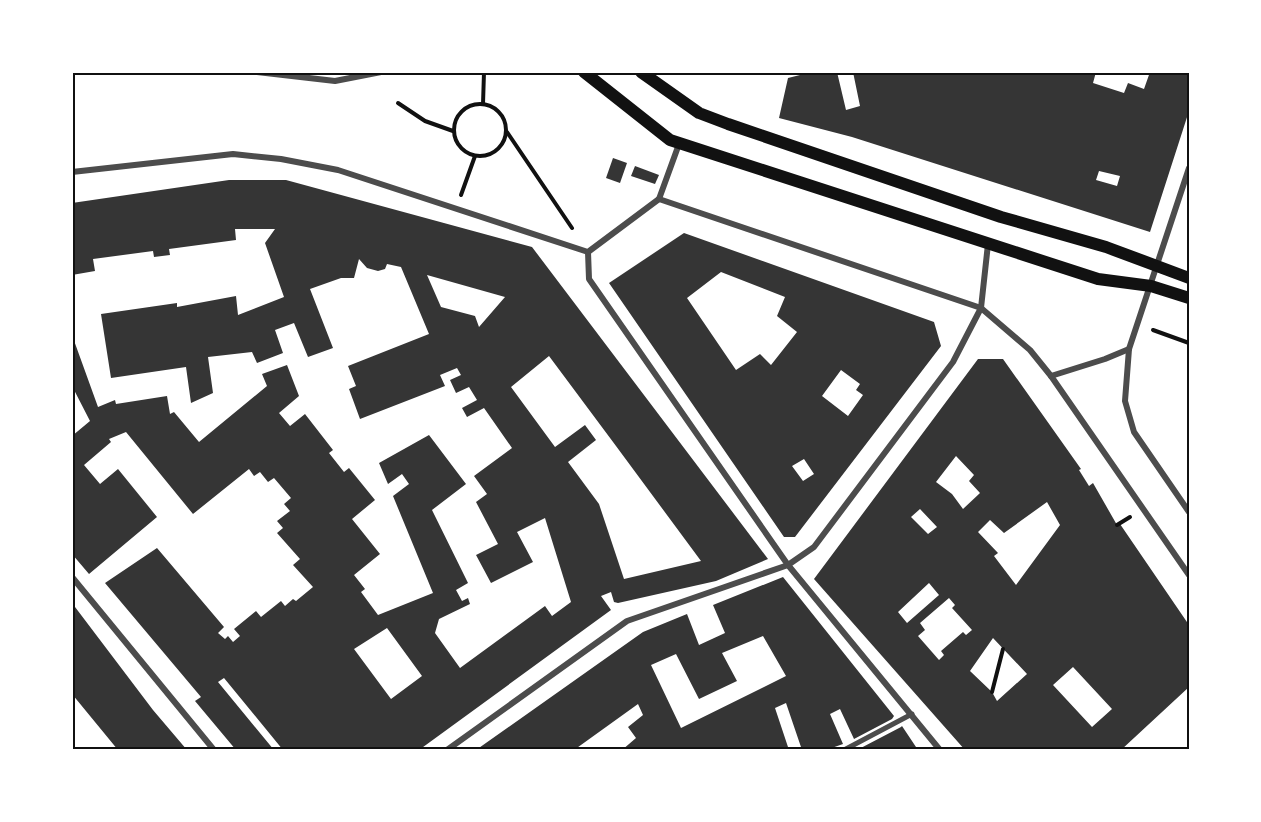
<svg xmlns="http://www.w3.org/2000/svg" width="1261" height="822" font-family="Montserrat,sans-serif">
<style>
.building{fill:#353535;fill-rule:evenodd}
.lines{fill:none;stroke-linecap:round;stroke-linejoin:round}
.path{stroke:#111;stroke-width:4}
.pedestrian{stroke:#4c4c4c;stroke-width:5}
.minor{stroke:#4c4c4c;stroke-width:6}
.secondary{stroke:#111;stroke-width:12}
.neatline{fill:none;stroke:#111;stroke-width:2}
</style>
<rect width="100%" height="100%" fill="#fff"/>
<!-- building -->
<g class="building">
<path d="M 812,72 L 837,72 L 846,110 L 860,106 L 853,72 L 1096,72 L 1093,83 L 1124,93 L 1128,83 L 1144,89 L 1150,72 L 1189,72 L 1189,111 L 1150,232 L 852,137 L 779,118 L 788,78 ZM 1099,171 L 1120,176 L 1117,186 L 1096,180 Z"/>
<polygon points="613,158 627,163 620,183 606,178"/>
<polygon points="635,166 659,175 655,184 631,176"/>
<path d="M 229,180 L 286,180 L 532,247 L 768,559 L 716,581 L 618,603 L 614,602 L 611,592 L 601,596 L 611,610 L 419,750 L 283,750 L 224,678 L 218,682 L 274,750 L 236,750 L 195,701 L 201,697 L 105,583 L 157,548 L 224,627 L 218,633 L 225,639 L 228,636 L 233,642 L 240,636 L 234,629 L 256,611 L 261,617 L 281,601 L 285,606 L 293,599 L 296,601 L 313,587 L 293,565 L 300,559 L 277,533 L 283,528 L 277,521 L 290,511 L 284,504 L 291,498 L 274,478 L 268,482 L 260,472 L 254,476 L 249,469 L 193,514 L 126,432 L 109,439 L 111,442 L 84,465 L 100,484 L 118,469 L 157,517 L 89,574 L 72,554 L 72,436 L 90,421 L 72,386 L 72,335 L 98,407 L 115,400 L 116,404 L 167,396 L 170,414 L 174,412 L 199,442 L 267,386 L 262,374 L 287,365 L 299,396 L 279,413 L 290,426 L 305,414 L 333,450 L 329,453 L 344,472 L 349,468 L 375,500 L 352,519 L 380,554 L 354,575 L 365,589 L 361,592 L 378,615 L 433,593 L 393,496 L 409,484 L 402,474 L 388,484 L 379,463 L 429,435 L 466,484 L 432,510 L 468,583 L 456,590 L 462,601 L 468,598 L 470,604 L 439,619 L 435,633 L 460,668 L 545,606 L 552,616 L 571,602 L 545,518 L 517,532 L 533,562 L 491,583 L 476,555 L 498,544 L 476,502 L 487,494 L 474,476 L 512,448 L 484,408 L 467,417 L 462,408 L 477,400 L 469,387 L 456,393 L 450,380 L 461,375 L 457,368 L 440,375 L 445,386 L 360,419 L 349,389 L 356,386 L 348,366 L 429,334 L 401,267 L 387,264 L 385,269 L 378,271 L 367,268 L 359,259 L 354,278 L 341,278 L 310,289 L 333,348 L 308,357 L 294,323 L 275,330 L 283,353 L 257,363 L 252,352 L 208,357 L 213,393 L 191,403 L 186,367 L 111,378 L 101,314 L 177,303 L 177,307 L 236,296 L 238,315 L 284,297 L 265,243 L 275,229 L 235,229 L 236,240 L 169,249 L 170,255 L 154,257 L 153,251 L 93,259 L 95,271 L 72,275 L 72,203 ZM 427,275 L 505,297 L 479,327 L 475,316 L 441,307 ZM 549,356 L 616,446 L 701,561 L 624,579 L 599,504 L 568,462 L 596,440 L 585,425 L 555,447 L 511,387 ZM 387,628 L 422,676 L 391,699 L 354,649 Z"/>
<path d="M 684,233 L 934,322 L 941,346 L 795,537 L 784,537 L 609,283 ZM 721,272 L 785,297 L 777,316 L 797,332 L 771,365 L 760,354 L 736,370 L 687,298 ZM 841,370 L 860,384 L 856,390 L 863,395 L 848,416 L 822,396 ZM 804,459 L 814,474 L 803,481 L 792,466 Z"/>
<path d="M 978,359 L 1003,359 L 1081,469 L 1079,470 L 1089,486 L 1093,483 L 1117,525 L 1120,524 L 1189,625 L 1189,687 L 1121,750 L 965,750 L 814,579 ZM 956,456 L 974,475 L 969,481 L 980,493 L 963,509 L 952,494 L 936,482 ZM 1047,502 L 1060,525 L 1016,585 L 994,556 L 998,553 L 978,532 L 990,520 L 1004,533 ZM 920,509 L 937,527 L 928,534 L 911,517 ZM 929,583 L 939,595 L 907,623 L 898,612 ZM 949,598 L 955,605 L 952,608 L 972,630 L 966,635 L 963,632 L 941,651 L 944,655 L 939,660 L 918,636 L 925,630 L 920,623 ZM 993,638 L 1027,674 L 997,701 L 992,692 L 970,671 ZM 1073,667 L 1112,709 L 1092,727 L 1053,685 Z"/>
<path d="M 783,577 L 894,716 L 892,719 L 854,739 L 840,709 L 830,714 L 843,744 L 826,750 L 802,750 L 786,703 L 775,708 L 789,750 L 622,750 L 636,738 L 628,727 L 643,715 L 638,704 L 574,750 L 476,750 L 643,632 L 687,614 L 699,645 L 725,633 L 713,605 ZM 763,636 L 786,676 L 681,728 L 651,665 L 676,654 L 699,699 L 737,681 L 722,653 Z"/>
<polygon points="72,603 153,710 187,750 118,750 72,694"/>
<polygon points="902,726 918,750 857,750 901,727"/>
</g>
<g class="lines">
<!-- path -->
<g class="path">
<polyline points="398,103 425,121 453,131"/>
<circle cx="480" cy="130" r="26"/>
<polyline points="483,104 484,72"/>
<polyline points="507,132 572,228"/>
<polyline points="461,195 475,156"/>
<polyline points="1153,330 1189,343"/>
<polyline points="1117,525 1130,517"/>
<polyline points="992,692 1003,649"/>
</g>
<!-- pedestrian -->
<polyline class="pedestrian" points="844,750 912,714"/>
<!-- minor -->
<g class="minor">
<polyline points="257,72 335,81 381,72"/>
<polyline points="1189,168 1129,349 1125,401 1134,432 1189,512"/>
<polyline points="72,172 233,154 281,159 338,170 588,252 659,199"/>
<polyline points="659,199 981,308 1030,350 1051,376 1189,575"/>
<polyline points="659,199 679,144"/>
<polyline points="588,252 589,279 788,565 940,750"/>
<polyline points="1051,376 1105,359 1129,349"/>
<polyline points="72,577 214,750"/>
<polyline points="447,750 627,621 788,565 814,547 953,362 981,308 988,244"/>
</g>
<!-- secondary -->
<g class="secondary">
<polyline points="584,72 670,140 1098,279 1151,286 1189,298"/>
<polyline points="641,72 699,113 728,124 1001,217 1106,247 1189,278"/>
</g>
</g>
<!-- border -->
<rect width="1261" height="822" fill="none" stroke="#ffffff" stroke-width="147"/>
<rect x="74" y="74" width="1114" height="674" class="neatline"/>
</svg>
